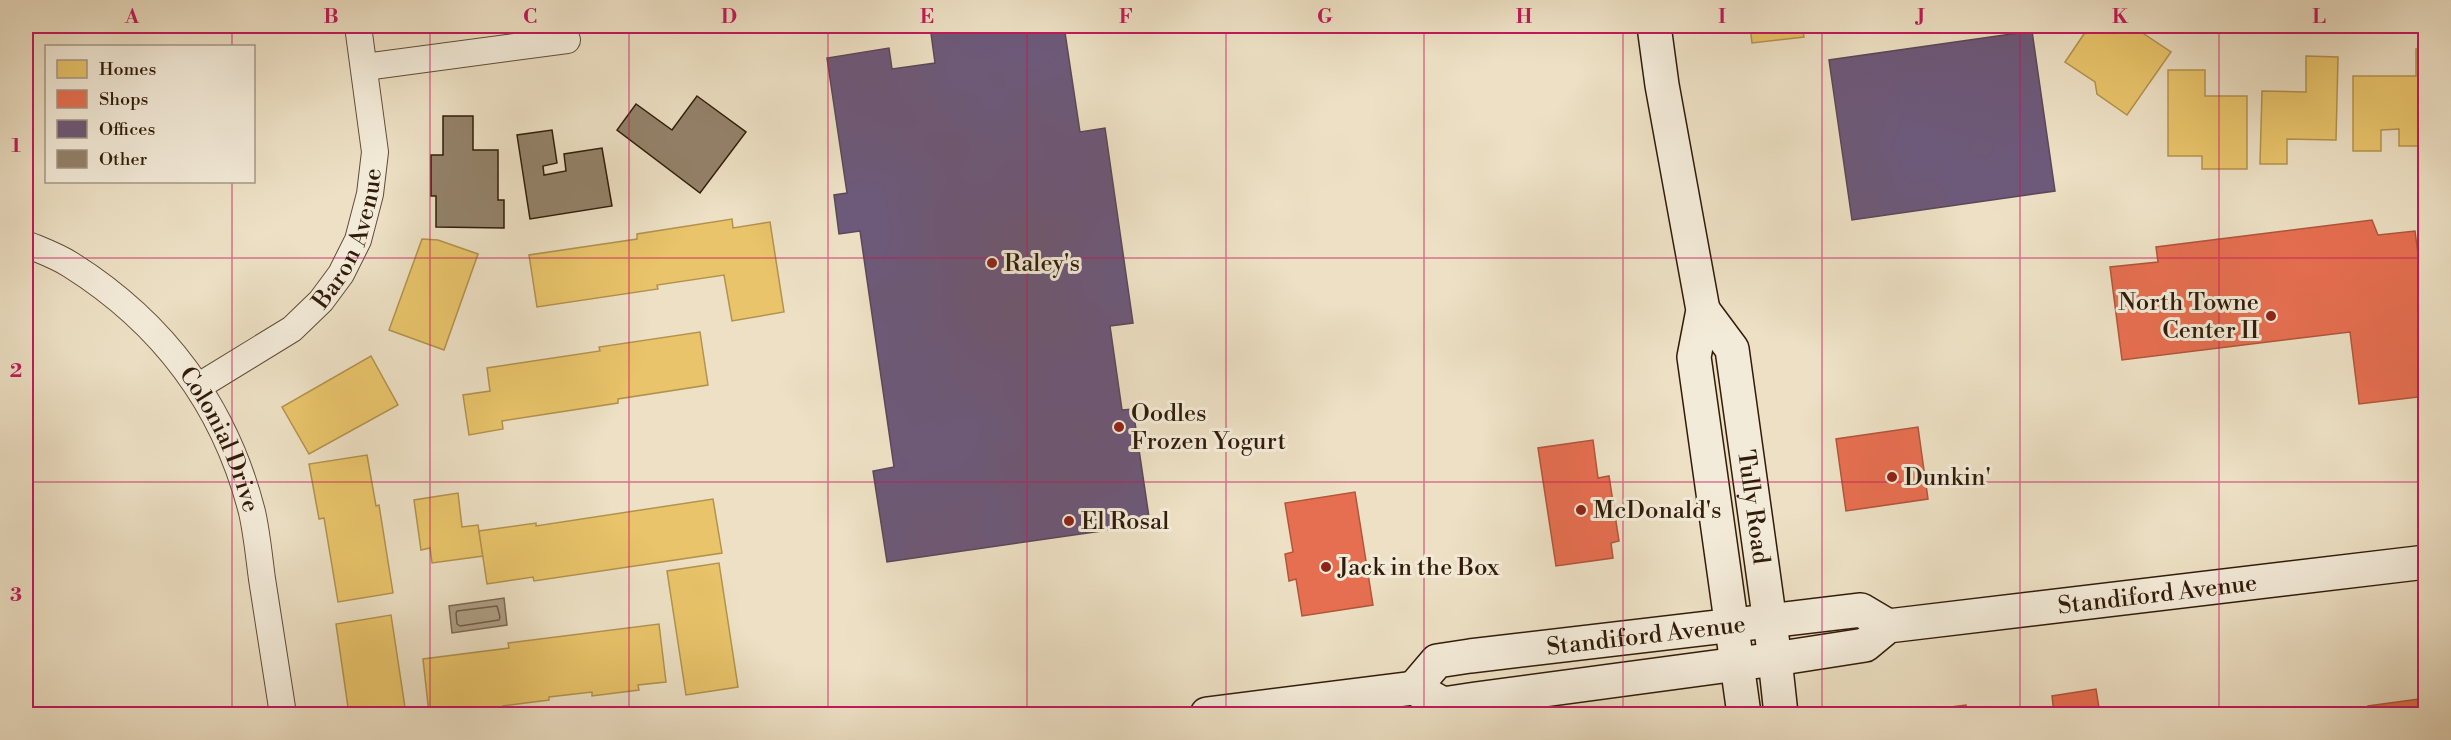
<svg xmlns="http://www.w3.org/2000/svg" width="2451" height="740" font-family="'Libre Bodoni',serif">
<style>
.water{fill:#ad9d84;stroke:#7b6953;stroke-width:1.5}
.homes{fill:#e9c46a;stroke:#b2924d;stroke-width:1.5}
.shops{fill:#e76f51;stroke:#b0563b;stroke-width:1.5}
.offices{fill:#6d597a;stroke:#5b4758;stroke-width:1.5}
.lines{fill:none;stroke-linecap:round;stroke-linejoin:round}
.shore{stroke:#6f5c46;stroke-width:1.5}
.building{fill:#93826a;stroke:#311c09;stroke-width:1.5}
.street-casing{stroke:#604d38;stroke-width:28}
.secondary-casing{stroke:#311c09;stroke-width:36}
.street{stroke:#f3ebd9;stroke-width:26}
.secondary{stroke:#f3ebd9;stroke-width:33}
.grid{fill:none;stroke:#c2185b;stroke-width:1.5;stroke-opacity:0.55}
.poi-dot{fill:#8f2418;stroke:#f3ebd9;stroke-width:2}
.labels{text-anchor:middle;stroke-width:6;stroke-linejoin:round;paint-order:stroke}
.street-label{font-size:24px;fill:#311c09;stroke:#f3ebd9}
.poi-label{font-size:24px;fill:#311c09;stroke:#f3ebd9;text-anchor:start}
.neatline{fill:none;stroke:#c2185b;stroke-width:2}
.grid-label{font-size:20px;text-anchor:middle;font-weight:bold;fill:#c2185b}
</style>
<rect width="100%" height="100%" fill="#ede0c4"/>
<filter id="stains"><feTurbulence type="fractalNoise" baseFrequency=".00333" numOctaves="4"/><feColorMatrix values="0 0 0 0 .2 0 0 0 0 .09 0 0 0 0 .02 0 0 0 .5 -.17"/></filter>
<radialGradient id="worn" r=".72"><stop offset=".6" stop-color="#630" stop-opacity="0"/><stop offset="1" stop-color="#630" stop-opacity=".3"/></radialGradient>
<!-- water -->
<polygon class="water" points="504,598 507,625 452,633 449,606"/>
<!-- homes -->
<g class="homes">
<polygon points="1750,26 1802,26 1804,37 1752,43"/>
<polygon points="2082,26 2132,26 2171,52 2127,115 2097,94 2095,82 2065,62 2084,34"/>
<polygon points="2416,49 2426,49 2426,146 2399,146 2399,129 2381,130 2381,151 2353,151 2353,76 2416,76"/>
<polygon points="2306,56 2338,57 2336,140 2287,139 2287,164 2260,164 2262,91 2306,92"/>
<polygon points="2168,70 2205,70 2205,96 2247,96 2247,169 2202,169 2202,156 2168,156"/>
<polygon points="732,219 733,228 770,222 784,312 732,321 724,275 657,285 658,289 537,307 529,255 637,239 637,234"/>
<polygon points="422,239 438,240 478,254 444,350 389,330"/>
<polygon points="700,332 708,385 618,399 618,403 502,421 503,429 469,435 463,395 490,391 487,368 600,351 599,347"/>
<polygon points="371,356 398,405 309,454 282,407"/>
<polygon points="367,455 376,506 379,505 393,593 338,602 324,518 319,519 309,464"/>
<polygon points="458,493 462,527 478,525 483,556 432,563 430,548 421,550 414,500"/>
<polygon points="713,499 722,553 534,581 533,577 487,584 479,531 536,523 536,526"/>
<polygon points="719,563 738,687 686,695 667,571"/>
<polygon points="391,615 406,714 349,714 336,624"/>
<polygon points="659,624 666,682 638,685 639,690 592,696 592,692 549,697 549,700 503,706 504,709 461,714 457,714 457,711 429,714 423,659 509,648 508,643"/>
</g>
<!-- shops -->
<g class="shops">
<polygon points="2372,220 2378,235 2415,231 2424,299 2426,299 2426,396 2359,404 2350,332 2122,360 2110,267 2158,262 2156,247"/>
<polygon points="1918,427 1928,499 1846,511 1836,439"/>
<polygon points="1593,440 1598,478 1609,476 1619,541 1611,543 1613,558 1556,566 1538,448"/>
<polygon points="1355,492 1373,605 1302,616 1296,579 1289,581 1285,554 1293,552 1285,503"/>
<polygon points="2096,689 2100,714 2054,714 2052,696"/>
<polygon points="2426,698 2426,714 2369,714 2368,706"/>
<polygon points="1966,705 1967,714 1894,714"/>
</g>
<!-- offices -->
<g class="offices">
<polygon points="930,26 1064,26 1080,132 1105,128 1133,323 1110,326 1122,410 1133,409 1150,524 887,562 873,471 894,467 860,231 839,234 834,195 847,193 827,58 889,48 892,69 935,63"/>
<polygon points="2032,31 2055,191 1852,220 1829,60"/>
</g>
<g class="lines">
<!-- shore -->
<polygon class="shore" points="497,606 500,617 499,620 460,626 457,624 456,613 457,611"/>
</g>
<!-- building -->
<g class="building">
<polygon points="697,96 746,132 700,193 617,130 636,104 672,130"/>
<polygon points="443,116 473,116 473,150 498,150 498,200 504,200 504,228 436,227 436,196 431,196 431,155 443,155"/>
<polygon points="552,130 557,163 543,166 544,175 566,171 564,154 602,148 612,206 530,219 517,135"/>
</g>
<g class="lines">
<defs>
<g id="street">
<polyline points="365,67 567,40"/>
<path id="s1" d="M 26,244 C 40,250 57,256 71,265 C 163,323 225,406 252,512 C 257,534 259,557 262,579 C 269,624 276,669 283,714"/>
<path id="s2" d="M 199,386 L 292,329 L 321,301 L 341,274 L 358,240 L 370,194 L 375,152 L 358,26"/>
</g>
<g id="secondary">
<polyline points="1654,26 1662,85 1703,310 1694,357 1744,714"/>
<path id="s3" d="M 1703,310 L 1732,349 L 1775,659 L 1781,714"/>
<path id="s4" d="M 1414,688 L 1437,661 L 1470,656 L 1861,610 L 1888,626"/>
<path id="s5" d="M 1207,714 L 1414,688 L 1443,704 L 1476,699 L 1775,659 L 1865,645 L 1888,626 L 2426,562"/>
</g>
</defs>
<!-- street casing -->
<use href="#street" class="street-casing"/>
<!-- secondary casing -->
<use href="#secondary" class="secondary-casing"/>
<!-- street -->
<use href="#street" class="street"/>
<!-- secondary -->
<use href="#secondary" class="secondary"/>
</g>
<!-- grid -->
<path class="grid" d="M 232,26 L 232,46M 430,26 L 430,714M 629,26 L 629,714M 828,26 L 828,714M 1027,26 L 1027,714M 1226,26 L 1226,714M 1424,26 L 1424,714M 1623,26 L 1623,714M 1822,26 L 1822,714M 2020,26 L 2020,714M 2219,26 L 2219,714M 232,182 L 232,714M 26,258 L 2426,258M 26,482 L 2426,482"/>
<!-- markers -->
<g class="poi-dot">
<circle cx="992" cy="263" r="6"/>
<circle cx="2271" cy="316" r="6"/>
<circle cx="1119" cy="427" r="6"/>
<circle cx="1892" cy="477" r="6"/>
<circle cx="1581" cy="510" r="6"/>
<circle cx="1069" cy="521" r="6"/>
<circle cx="1326" cy="567" r="6"/>
</g>
<g class="labels">
<!-- street labels -->
<g class="street-label">
<text dy="8" stroke="none"><textPath href="#s2" startOffset="219">Baron Avenue</textPath></text>
<text dy="8" stroke="none"><textPath href="#s1" startOffset="284">Colonial Drive</textPath></text>
<text dy="8" stroke="none"><textPath href="#s3" startOffset="208">Tully Road</textPath></text>
<text dy="8" stroke="none"><textPath href="#s5" startOffset="969">Standiford Avenue</textPath></text>
<text dy="8" stroke="none"><textPath href="#s4" startOffset="246">Standiford Avenue</textPath></text>
</g>
<!-- poi labels -->
<g class="poi-label">
<text x="1004" y="271">Raley's</text>
<text x="2259" y="310" text-anchor="end">North Towne<tspan x="2259" dy="28">Center II</tspan></text>
<text x="1131" y="421">Oodles<tspan x="1131" dy="28">Frozen Yogurt</tspan></text>
<text x="1904" y="485">Dunkin'</text>
<text x="1593" y="518">McDonald's</text>
<text x="1081" y="529">El Rosal</text>
<text x="1338" y="575">Jack in the Box</text>
</g>
</g>
<!-- margin -->
<rect width="2451" height="740" fill="none" stroke="#ede0c4" stroke-width="66"/>
<!-- legend -->
<rect x="45" y="45" width="210" height="138" fill="#f3ebd9" stroke="#a59886" stroke-width="1.5"/>
<rect x="57" y="60" width="30" height="18" fill="#e9c46a" stroke="#a59886" stroke-width="1.5"/>
<text x="99" y="75" font-size="18" fill="#311c09">Homes</text>
<rect x="57" y="90" width="30" height="18" fill="#e76f51" stroke="#a59886" stroke-width="1.5"/>
<text x="99" y="105" font-size="18" fill="#311c09">Shops</text>
<rect x="57" y="120" width="30" height="18" fill="#6d597a" stroke="#a59886" stroke-width="1.5"/>
<text x="99" y="135" font-size="18" fill="#311c09">Offices</text>
<rect x="57" y="150" width="30" height="18" fill="#93826a" stroke="#a59886" stroke-width="1.5"/>
<text x="99" y="165" font-size="18" fill="#311c09">Other</text>
<rect x="33" y="33" width="2385" height="674" class="neatline"/>
<g class="grid-label">
<text x="132" y="23">A</text>
<text x="331" y="23">B</text>
<text x="530" y="23">C</text>
<text x="729" y="23">D</text>
<text x="927" y="23">E</text>
<text x="1126" y="23">F</text>
<text x="1325" y="23">G</text>
<text x="1524" y="23">H</text>
<text x="1722" y="23">I</text>
<text x="1921" y="23">J</text>
<text x="2120" y="23">K</text>
<text x="2319" y="23">L</text>
<text x="16" y="152">1</text>
<text x="16" y="377">2</text>
<text x="16" y="601">3</text>
</g>
<rect width="100%" height="100%" filter="url(#stains)"/>
<rect width="100%" height="100%" fill="url(#worn)"/>
</svg>
